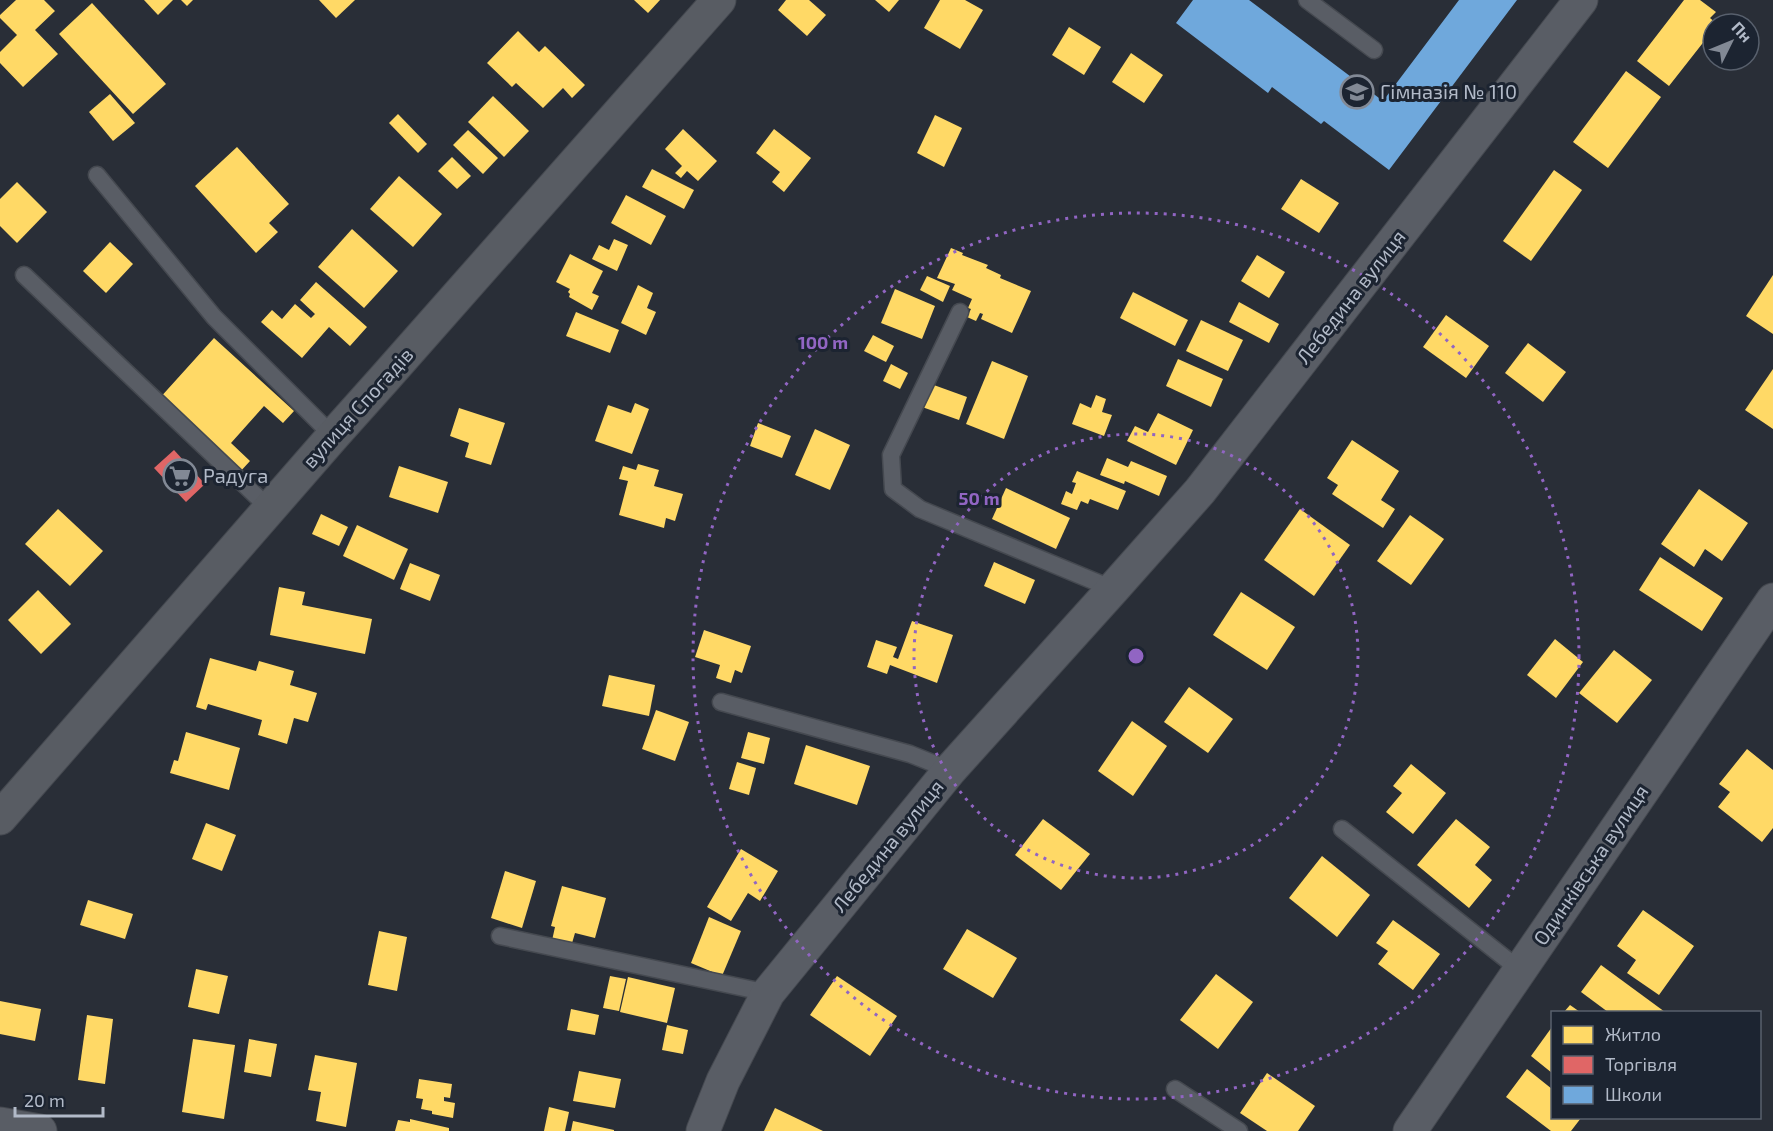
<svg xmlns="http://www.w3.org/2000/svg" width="1773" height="1131" font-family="'Exo 2',sans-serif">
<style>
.homes{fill:#ffd966}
.shops{fill:#e06666}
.schools{fill:#6fa8dc}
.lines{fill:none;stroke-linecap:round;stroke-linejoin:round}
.lane-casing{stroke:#454950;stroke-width:19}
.street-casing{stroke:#454950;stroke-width:35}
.secondary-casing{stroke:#454950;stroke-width:35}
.lane{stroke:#595d65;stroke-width:16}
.street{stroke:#595d65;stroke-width:33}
.secondary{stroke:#585c63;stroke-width:33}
.ring{fill:none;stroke:#9165c3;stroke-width:3;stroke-dasharray:3 6}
.labels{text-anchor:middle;stroke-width:6;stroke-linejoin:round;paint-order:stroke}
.poi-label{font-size:20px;fill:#b2bac8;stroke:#1c2431;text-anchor:start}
.street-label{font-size:20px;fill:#b2bac8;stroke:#1c2431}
.centre{fill:#9165c3;stroke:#1c2431;stroke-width:3}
.ring-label{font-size:18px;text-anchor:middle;font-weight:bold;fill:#9165c3;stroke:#1c2431;stroke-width:6;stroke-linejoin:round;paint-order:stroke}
</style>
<rect width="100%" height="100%" fill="#292e37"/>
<!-- homes -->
<g class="homes">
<polygon points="16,0 44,0 55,11 35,30 58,54 23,87 0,63 0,52 17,35 0,18 0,15"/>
<polygon points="144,0 173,0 158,15"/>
<polygon points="181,0 193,0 187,6"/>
<polygon points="319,0 355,0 336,18"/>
<polygon points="634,0 660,0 648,13"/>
<polygon points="786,0 809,0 826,15 807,36 778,10"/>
<polygon points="875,0 899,0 889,12"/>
<polygon points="940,0 965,0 983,10 960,49 924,28"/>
<polygon points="1684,0 1700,0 1716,12 1710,18 1717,24 1713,24 1713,30 1669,86 1637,61"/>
<polygon points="92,3 166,84 133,114 59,34"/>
<polygon points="1069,27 1101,47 1084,75 1052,55"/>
<polygon points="518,31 539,52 545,46 585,85 572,98 563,88 543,108 516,83 512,87 487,63"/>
<polygon points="1131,53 1163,75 1144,103 1112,82"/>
<polygon points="1626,71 1661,97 1608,168 1573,142"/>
<polygon points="110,94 135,123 113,141 89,112"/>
<polygon points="493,96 529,131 504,157 468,122"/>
<polygon points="398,114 427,144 418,153 389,123"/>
<polygon points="935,115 962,128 944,167 917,153"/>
<polygon points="683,129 717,161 698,181 687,171 681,178 675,173 682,166 665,149"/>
<polygon points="774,129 811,158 784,192 772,182 780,172 756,153"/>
<polygon points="468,130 498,158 483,174 453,145"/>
<polygon points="237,147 289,204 269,223 278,232 256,253 195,186"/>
<polygon points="452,157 471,176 457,189 438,171"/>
<polygon points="652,169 694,190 684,209 642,187"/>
<polygon points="1554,170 1582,190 1531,261 1503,241"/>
<polygon points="399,176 442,214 413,247 370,209"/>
<polygon points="1301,179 1339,203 1319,233 1281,209"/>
<polygon points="17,182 47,212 17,243 0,226 0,199"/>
<polygon points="626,195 666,216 651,245 611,223"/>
<polygon points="352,229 398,271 364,308 318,267"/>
<polygon points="614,239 628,245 617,271 592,259 599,245 609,250"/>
<polygon points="110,242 133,264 106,293 83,271"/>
<polygon points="951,248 963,253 962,255 988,265 986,268 1001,275 1000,278 1031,291 1012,333 981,319 983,314 980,313 976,321 967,317 971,309 968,308 972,299 952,290 955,284 937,278"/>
<polygon points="570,254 603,271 592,293 599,296 592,310 569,297 570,294 568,292 570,289 556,282"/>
<polygon points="1257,255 1285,272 1269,298 1241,281"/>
<polygon points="1773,275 1773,334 1746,316"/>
<polygon points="927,276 950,286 943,302 920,290"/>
<polygon points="316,282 367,327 350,346 329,327 302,358 261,322 272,310 282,319 295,304 311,318 315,314 300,300"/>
<polygon points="638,285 653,293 647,308 656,312 646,335 621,323"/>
<polygon points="895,289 935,306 922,339 881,323"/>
<polygon points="1133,292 1188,320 1175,346 1120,318"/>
<polygon points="1239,302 1279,324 1269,343 1229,322"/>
<polygon points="576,312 619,330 610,353 566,336"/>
<polygon points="1446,315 1489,346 1466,378 1423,347"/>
<polygon points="1201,320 1243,340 1228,371 1186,351"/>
<polygon points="873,335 894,346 886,362 864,351"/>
<polygon points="214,338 294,411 283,423 264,406 231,443 250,461 239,473 158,400"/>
<polygon points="1528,343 1566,372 1543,402 1505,373"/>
<polygon points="1178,359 1223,379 1211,407 1166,386"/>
<polygon points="992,361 1028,376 1004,439 966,424"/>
<polygon points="891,364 908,373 900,389 883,381"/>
<polygon points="1773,369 1773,429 1745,410"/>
<polygon points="931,384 967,397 959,420 922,407"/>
<polygon points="1096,395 1106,399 1102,412 1112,415 1104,436 1072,424 1080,403 1091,408"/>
<polygon points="635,403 649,409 632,454 595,441 608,405 631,413"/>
<polygon points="459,408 505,423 491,465 465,457 469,443 450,436"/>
<polygon points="1158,413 1193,430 1176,465 1127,441 1135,426 1148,432"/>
<polygon points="758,423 791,436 782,458 750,446"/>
<polygon points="815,429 850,445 830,490 795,475"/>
<polygon points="1352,440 1399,471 1381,500 1395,509 1383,528 1332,494 1338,485 1327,478"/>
<polygon points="1107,458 1128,467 1131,461 1167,476 1159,496 1125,481 1124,484 1100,475"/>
<polygon points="638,464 659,470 654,486 683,494 675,521 666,518 664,528 619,515 628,481 619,479 623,466 636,470"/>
<polygon points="399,466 448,482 438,513 389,497"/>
<polygon points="1077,471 1126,491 1118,510 1090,499 1088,504 1081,501 1077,510 1061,504 1066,491 1072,494 1076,483 1072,482"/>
<polygon points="1006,488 1070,518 1056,549 992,519"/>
<polygon points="1699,489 1748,523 1722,561 1705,549 1694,567 1661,544"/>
<polygon points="58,509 103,551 70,586 25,544"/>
<polygon points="1300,509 1350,545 1314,596 1264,560"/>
<polygon points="321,514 348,527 339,546 312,534"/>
<polygon points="1410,515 1444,539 1411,585 1377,561"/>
<polygon points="357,525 408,549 394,580 343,556"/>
<polygon points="1660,557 1723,598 1702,631 1639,590"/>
<polygon points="994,562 1035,580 1025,604 984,586"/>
<polygon points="410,563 440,575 430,601 400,589"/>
<polygon points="279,587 305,592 302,605 372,619 365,654 270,635"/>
<polygon points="38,590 71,624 41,654 8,620"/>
<polygon points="1241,592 1295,627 1267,670 1213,635"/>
<polygon points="912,621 953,635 937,683 890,665 887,674 867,667 876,640 897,647 893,657 898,659"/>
<polygon points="704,630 751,646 742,673 735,670 731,683 716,678 720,665 695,657"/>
<polygon points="1555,639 1583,662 1556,698 1527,675"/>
<polygon points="1614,650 1652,680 1617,723 1579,693"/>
<polygon points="210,658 256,671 259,661 294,671 290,685 317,693 308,722 294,718 287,744 258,735 262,720 208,704 206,710 196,707"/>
<polygon points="609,675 655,685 649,716 602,706"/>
<polygon points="1189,687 1233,719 1208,753 1164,722"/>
<polygon points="656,710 689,722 675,761 642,749"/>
<polygon points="1132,721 1167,746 1133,796 1098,771"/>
<polygon points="186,732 240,748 229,790 170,773 174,760 178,761"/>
<polygon points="748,732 770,738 764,764 741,758"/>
<polygon points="806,745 870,766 857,805 794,784"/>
<polygon points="1747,749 1773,770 1773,828 1762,842 1718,807 1730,792 1719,784"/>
<polygon points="737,762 756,768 749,795 729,789"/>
<polygon points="1411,764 1446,793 1413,834 1386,812 1402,793 1393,786"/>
<polygon points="1043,819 1090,854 1061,890 1015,855"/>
<polygon points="1456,819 1490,847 1475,865 1492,880 1469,908 1417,865"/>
<polygon points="206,823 236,835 222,871 192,859"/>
<polygon points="741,849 778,871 760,901 748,893 731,921 707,907"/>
<polygon points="1322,856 1370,895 1337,937 1289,898"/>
<polygon points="505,871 536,881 522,928 491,918"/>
<polygon points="562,886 606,898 595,938 575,933 570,950 551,945 555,927 551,926"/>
<polygon points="88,900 133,914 125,939 80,925"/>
<polygon points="1643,910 1694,946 1659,995 1627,973 1636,960 1617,946"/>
<polygon points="709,917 741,931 722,976 691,963"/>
<polygon points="1393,920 1440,954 1413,990 1378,964 1388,951 1376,943"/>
<polygon points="967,929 1017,958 993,998 943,969"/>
<polygon points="379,931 407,937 397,991 368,985"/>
<polygon points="1601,965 1665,1012 1608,1012 1581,992"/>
<polygon points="196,969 228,976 219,1014 188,1007"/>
<polygon points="1216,974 1253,1002 1218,1049 1180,1020"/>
<polygon points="610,976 626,979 619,1011 603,1008"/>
<polygon points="837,976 897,1016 870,1056 810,1015"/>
<polygon points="628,977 675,988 667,1023 620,1012"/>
<polygon points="0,1001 41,1009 35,1041 0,1034"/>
<polygon points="1570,1005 1580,1012 1564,1012"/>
<polygon points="571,1009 599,1015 595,1035 567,1030"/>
<polygon points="87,1015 113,1019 105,1084 78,1080"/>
<polygon points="667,1025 688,1030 683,1054 662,1050"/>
<polygon points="1552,1027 1552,1073 1531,1056"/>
<polygon points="193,1039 235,1045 224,1119 182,1112"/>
<polygon points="249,1039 277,1044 271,1077 244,1072"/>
<polygon points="315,1055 357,1063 346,1127 316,1121 321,1092 308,1090"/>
<polygon points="1527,1069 1552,1089 1552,1118 1581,1118 1571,1131 1551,1131 1506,1097"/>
<polygon points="579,1071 621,1079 615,1108 573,1101"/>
<polygon points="1267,1073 1315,1106 1298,1131 1267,1131 1240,1113"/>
<polygon points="419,1079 452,1084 450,1098 444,1097 444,1101 455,1103 453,1118 432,1114 432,1111 421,1109 423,1099 416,1098"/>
<polygon points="549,1107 569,1112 565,1131 544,1131"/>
<polygon points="775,1108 823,1131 764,1131"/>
<polygon points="410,1119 449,1128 449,1131 395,1131 398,1120 410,1122"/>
<polygon points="573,1121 614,1130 614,1131 571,1131"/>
</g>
<!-- shops -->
<polygon class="shops" points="174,450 205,484 186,502 154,468"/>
<!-- schools -->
<polygon class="schools" points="1193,0 1249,0 1383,101 1459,0 1517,0 1389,170 1324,121 1321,124 1272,87 1268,93 1176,23"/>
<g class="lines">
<defs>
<g id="lane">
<polyline points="1307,0 1374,50"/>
<polyline points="97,175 214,317 333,436"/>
<polyline points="24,275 270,509"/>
<polyline points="960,312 891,455 893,489 920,509 1113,589"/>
<polyline points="721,702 910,754 950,770"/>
<polyline points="1342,829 1520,970"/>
<polyline points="500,936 768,993"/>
<polyline points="1175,1089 1239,1131"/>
</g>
<g id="street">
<polyline points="0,1124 40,1131"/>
<polyline points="703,1131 723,1081 768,993 950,770 1113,589 1200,491 1581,0"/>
<polyline points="1410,1131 1773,600"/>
</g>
<polyline id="secondary" points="0,818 333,436 384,379 719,0"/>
</defs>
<!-- lane casing -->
<use href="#lane" class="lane-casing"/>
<!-- street casing -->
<use href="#street" class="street-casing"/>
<!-- secondary casing -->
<use href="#secondary" class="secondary-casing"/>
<!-- lane -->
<use href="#lane" class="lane"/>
<!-- street -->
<use href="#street" class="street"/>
<!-- secondary -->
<use href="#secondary" class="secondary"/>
</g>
<!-- distance rings -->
<g class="ring">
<circle cx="1136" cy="656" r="222"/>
<circle cx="1136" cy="656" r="443"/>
</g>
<!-- icons -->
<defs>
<symbol id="school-ring" viewBox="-11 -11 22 22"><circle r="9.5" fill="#1c2431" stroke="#828995" stroke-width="1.5"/><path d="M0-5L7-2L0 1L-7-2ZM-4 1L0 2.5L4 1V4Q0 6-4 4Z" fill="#828995"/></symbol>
<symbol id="supermarket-ring" viewBox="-11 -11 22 22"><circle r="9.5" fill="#1c2431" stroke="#828995" stroke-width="1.5"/><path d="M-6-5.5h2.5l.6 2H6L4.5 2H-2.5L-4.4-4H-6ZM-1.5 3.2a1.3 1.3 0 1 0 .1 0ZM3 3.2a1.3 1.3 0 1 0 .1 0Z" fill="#828995"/></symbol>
</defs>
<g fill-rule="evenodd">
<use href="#school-ring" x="1338" y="73" width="38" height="38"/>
<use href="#supermarket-ring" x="161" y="457" width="38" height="38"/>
</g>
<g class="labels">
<!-- poi labels -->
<g class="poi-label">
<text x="1380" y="99">Гімназія № 110</text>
<text x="203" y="483">Радуга</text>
</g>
<!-- street labels -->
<g class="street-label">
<text transform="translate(1351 297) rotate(-52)" y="7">Лебедина вулиця</text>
<text transform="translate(358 408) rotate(-48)" y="7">вулиця Спогадів</text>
<text transform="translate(888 846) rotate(-51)" y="7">Лебедина вулиця</text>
<text transform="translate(1591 865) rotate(-56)" y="7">Одинківська вулиця</text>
</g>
</g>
<circle cx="1136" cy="656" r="9" class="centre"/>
<g class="ring-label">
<text x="823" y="349">100 m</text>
<text x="979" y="505">50 m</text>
</g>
<!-- legend -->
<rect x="1551" y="1011" width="210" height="108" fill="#1c2431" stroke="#58606d" stroke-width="1.5"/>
<rect x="1563" y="1026" width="30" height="18" fill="#ffd966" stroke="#58606d" stroke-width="1.5"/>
<text x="1605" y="1041" font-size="18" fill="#b2bac8">Житло</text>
<rect x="1563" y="1056" width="30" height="18" fill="#e06666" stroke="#58606d" stroke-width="1.5"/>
<text x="1605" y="1071" font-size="18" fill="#b2bac8">Торгівля</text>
<rect x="1563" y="1086" width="30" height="18" fill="#6fa8dc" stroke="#58606d" stroke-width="1.5"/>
<text x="1605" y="1101" font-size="18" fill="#b2bac8">Школи</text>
<!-- north arrow -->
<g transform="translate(1731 42) rotate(47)"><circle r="28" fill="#1c2431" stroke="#58606d" stroke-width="1.5"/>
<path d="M0-4.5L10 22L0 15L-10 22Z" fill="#828995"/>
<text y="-9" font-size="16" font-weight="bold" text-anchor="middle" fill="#b2bac8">Пн</text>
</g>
<!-- scale -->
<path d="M15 1107v9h88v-9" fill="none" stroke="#b2bac8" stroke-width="3"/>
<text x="24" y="1107" font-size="18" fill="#b2bac8" stroke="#1c2431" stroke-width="4.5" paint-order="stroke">20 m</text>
</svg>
